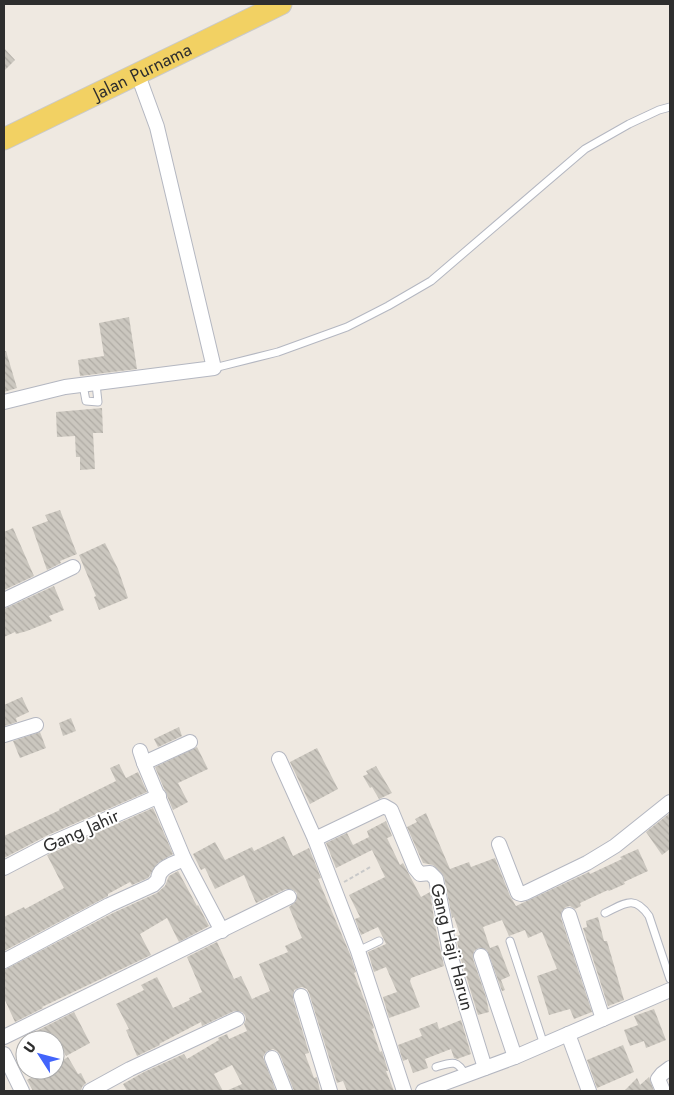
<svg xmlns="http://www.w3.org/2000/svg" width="674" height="1095" font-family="Jost,sans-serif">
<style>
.building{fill:url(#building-back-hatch)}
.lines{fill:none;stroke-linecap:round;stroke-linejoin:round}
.lane-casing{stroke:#b4b7c1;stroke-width:9}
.street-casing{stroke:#b4b7c1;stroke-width:16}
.primary-casing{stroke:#c9c9c9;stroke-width:23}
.path{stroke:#c9c9c9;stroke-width:2;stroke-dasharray:4 2.5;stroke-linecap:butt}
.lane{stroke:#fff;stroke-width:7}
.street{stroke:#fff;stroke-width:14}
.primary{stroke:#f2d163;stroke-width:21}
.labels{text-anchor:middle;stroke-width:4;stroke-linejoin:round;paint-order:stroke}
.street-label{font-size:18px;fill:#2e2e2e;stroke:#fff}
</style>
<defs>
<pattern id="building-back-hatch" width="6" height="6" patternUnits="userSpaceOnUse" patternTransform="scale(1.25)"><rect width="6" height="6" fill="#cbc7bf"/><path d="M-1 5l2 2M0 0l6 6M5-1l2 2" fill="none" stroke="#afaba4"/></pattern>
</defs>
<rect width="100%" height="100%" fill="#efe9e1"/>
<!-- building -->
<g class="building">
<polygon points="4,48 15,60 4,71"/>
<polygon points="129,317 137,369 80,376 78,360 104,356 99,323"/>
<polygon points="4,351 6,351 17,388 4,392"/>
<polygon points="102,408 103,433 93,433 95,469 80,470 80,457 76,457 75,436 57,437 56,412"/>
<polygon points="60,510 77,554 60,561 61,563 47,570 32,527 48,521 45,515"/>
<polygon points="13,528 34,576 4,590 4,532"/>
<polygon points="105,543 118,569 128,598 99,610 94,597 96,596 79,555"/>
<polygon points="54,586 64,610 49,616 52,621 27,631 16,634 15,632 4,637 4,609"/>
<polygon points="22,697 29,712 16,718 17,722 4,726 4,705"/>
<polygon points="71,718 76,731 63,736 59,723"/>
<polygon points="179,727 182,736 158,747 154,739"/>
<polygon points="40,732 46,748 20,758 13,741"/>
<polygon points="197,747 208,769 178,783 188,802 173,810 155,767"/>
<polygon points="317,748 338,789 310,804 290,762"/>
<polygon points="119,764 126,778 138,772 147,792 48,835 4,858 4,836 60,810 59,809 116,781 110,768"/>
<polygon points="376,766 392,793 379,799 372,787 370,788 363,776 368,774 366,771"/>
<polygon points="153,808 173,854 158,863 148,878 132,885 130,882 108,894 108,896 4,951 4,917 24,907 25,909 64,888 47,855"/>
<polygon points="426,813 450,869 469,862 471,867 495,858 510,896 516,906 589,872 590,874 622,859 620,857 638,849 648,871 624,882 625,884 609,891 608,890 580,903 581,906 575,909 570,906 566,907 561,913 561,918 592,1012 574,1019 570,1009 549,1015 537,976 557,969 542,932 528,938 525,930 509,936 502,920 483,927 490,948 498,945 510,976 501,980 505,990 502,991 487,950 479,948 474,951 473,959 486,997 489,1012 478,1015 460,956 456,936 460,935 454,917 452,918 444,877 433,865 423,863 407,827 417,822 415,819"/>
<polygon points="670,813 670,849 662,855 646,832"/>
<polygon points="386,821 392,836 387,838 400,865 403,863 421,897 430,892 435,925 444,966 411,978 410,981 420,1007 389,1018 383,997 397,992 386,967 374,972 368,952 386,944 378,927 361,935 355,919 360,917 349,895 385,877 372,850 336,868 326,843 347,833 353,845 369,837 367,831"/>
<polygon points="284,836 293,856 309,848 321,878 318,879 350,954 356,972 354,973 367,1007 374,1028 372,1029 380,1052 382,1051 388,1071 386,1071 394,1091 347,1091 343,1081 337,1083 309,993 307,989 302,987 294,990 293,999 309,1053 305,1054 314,1078 317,1077 320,1091 294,1091 280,1055 277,1051 273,1049 266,1052 263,1057 276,1091 226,1091 242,1084 232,1065 214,1074 223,1091 127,1091 123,1084 144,1072 184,1054 187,1059 219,1040 218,1038 227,1034 229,1039 247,1031 244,1024 246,1019 245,1015 242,1012 234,1011 202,1026 201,1022 159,1044 160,1045 137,1056 126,1030 129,1029 116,1004 144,990 141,985 157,977 173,1008 190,1000 189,998 202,992 187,957 217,942 234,979 241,976 252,999 270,991 259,964 288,952 285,946 302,938 289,907 296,901 297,893 293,890 286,889 256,903 244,875 215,889 205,868 201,870 193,854 215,842 225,860 252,847 254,851"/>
<polygon points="178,871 197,906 198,905 209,926 179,942 167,918 140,934 151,955 42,1007 43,1008 15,1022 4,998 4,970 113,913 157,893 165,886 169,876"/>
<polygon points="598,917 604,941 607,941 624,1000 608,1006 583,928 587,927 586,921"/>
<polygon points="654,1009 666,1040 646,1048 644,1041 630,1046 624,1030 638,1025 634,1016"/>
<polygon points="74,1012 90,1043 66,1056 58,1040 24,1040 23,1038"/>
<polygon points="461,1020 471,1054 457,1059 454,1058 451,1049 425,1059 428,1068 413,1073 408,1059 403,1061 398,1045 422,1036 419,1029 437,1022 439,1029"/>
<polygon points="623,1045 634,1072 597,1088 587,1060"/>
<polygon points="68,1057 78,1074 81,1073 86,1083 82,1087 81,1091 33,1091 27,1080 43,1071 55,1070 55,1065"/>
<polygon points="649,1077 654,1091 624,1091 637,1078 640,1085"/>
</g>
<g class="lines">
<defs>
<g id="lane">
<polyline points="214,368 278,352 347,327 388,306 431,281 585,149 629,124 659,110 670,107"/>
<polyline points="83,385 86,401 98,402 96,384"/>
<path d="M 605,913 C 624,904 634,894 649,916 L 670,979"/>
<polyline points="510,941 544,1045"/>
<polyline points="358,951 379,941"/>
<path d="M 436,1067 C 452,1062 457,1059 466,1076"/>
</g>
<g id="street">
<polyline points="4,402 65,387 214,368 157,127 138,75"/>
<polyline points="4,600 73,567"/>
<polyline points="4,735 36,725"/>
<polyline points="140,751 144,763 190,742"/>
<polyline points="279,759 315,839 358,951 404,1091"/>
<polyline points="144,763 184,859 222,931"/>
<polyline points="315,839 384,806 391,810 415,868 420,874 430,873 436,879 451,958 485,1068"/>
<polyline points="499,844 518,893 521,894 525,893 587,863 615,846 670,802"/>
<polyline points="4,868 52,843 159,796"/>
<polyline points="569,915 603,1019"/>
<polyline points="481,956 515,1057"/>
<path d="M 4,961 L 109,905 L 153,885 L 158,880 C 158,867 174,864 184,859"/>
<polyline points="301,996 330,1091"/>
<polyline points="568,1034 589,1091"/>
<polyline points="4,1037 289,897"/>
<polyline points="4,1054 22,1091"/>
<polyline points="272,1058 285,1091"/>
<polyline points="90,1091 130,1069 237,1019"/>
<polyline points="423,1091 515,1057 670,990"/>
<polyline points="663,1091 658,1079 662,1074 670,1068"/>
</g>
<g id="primary">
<path id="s1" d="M 4,139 L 281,4"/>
</g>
</defs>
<!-- lane casing -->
<use href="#lane" class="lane-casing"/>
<!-- street casing -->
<use href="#street" class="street-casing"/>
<!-- primary casing -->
<use href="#primary" class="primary-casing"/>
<!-- path -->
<polyline class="path" points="344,882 372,866"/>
<!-- lane -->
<use href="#lane" class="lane"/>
<!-- street -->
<use href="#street" class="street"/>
<!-- primary -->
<use href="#primary" class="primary"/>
</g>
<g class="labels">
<!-- street labels -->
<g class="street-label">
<text dy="6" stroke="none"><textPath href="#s1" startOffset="154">Jalan Purnama</textPath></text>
<text transform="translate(81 831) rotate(-24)" y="6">Gang Jahir</text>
<text transform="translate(452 947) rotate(76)" y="6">Gang Haji Harun</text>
</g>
</g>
<!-- border -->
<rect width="674" height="1095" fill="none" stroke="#2e2e2e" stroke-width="10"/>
<!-- north arrow -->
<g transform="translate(40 1055) rotate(306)"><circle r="24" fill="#ffffff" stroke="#ababab"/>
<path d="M0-4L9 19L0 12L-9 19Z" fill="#4264fb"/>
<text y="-8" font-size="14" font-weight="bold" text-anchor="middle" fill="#2e2e2e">U</text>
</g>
</svg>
